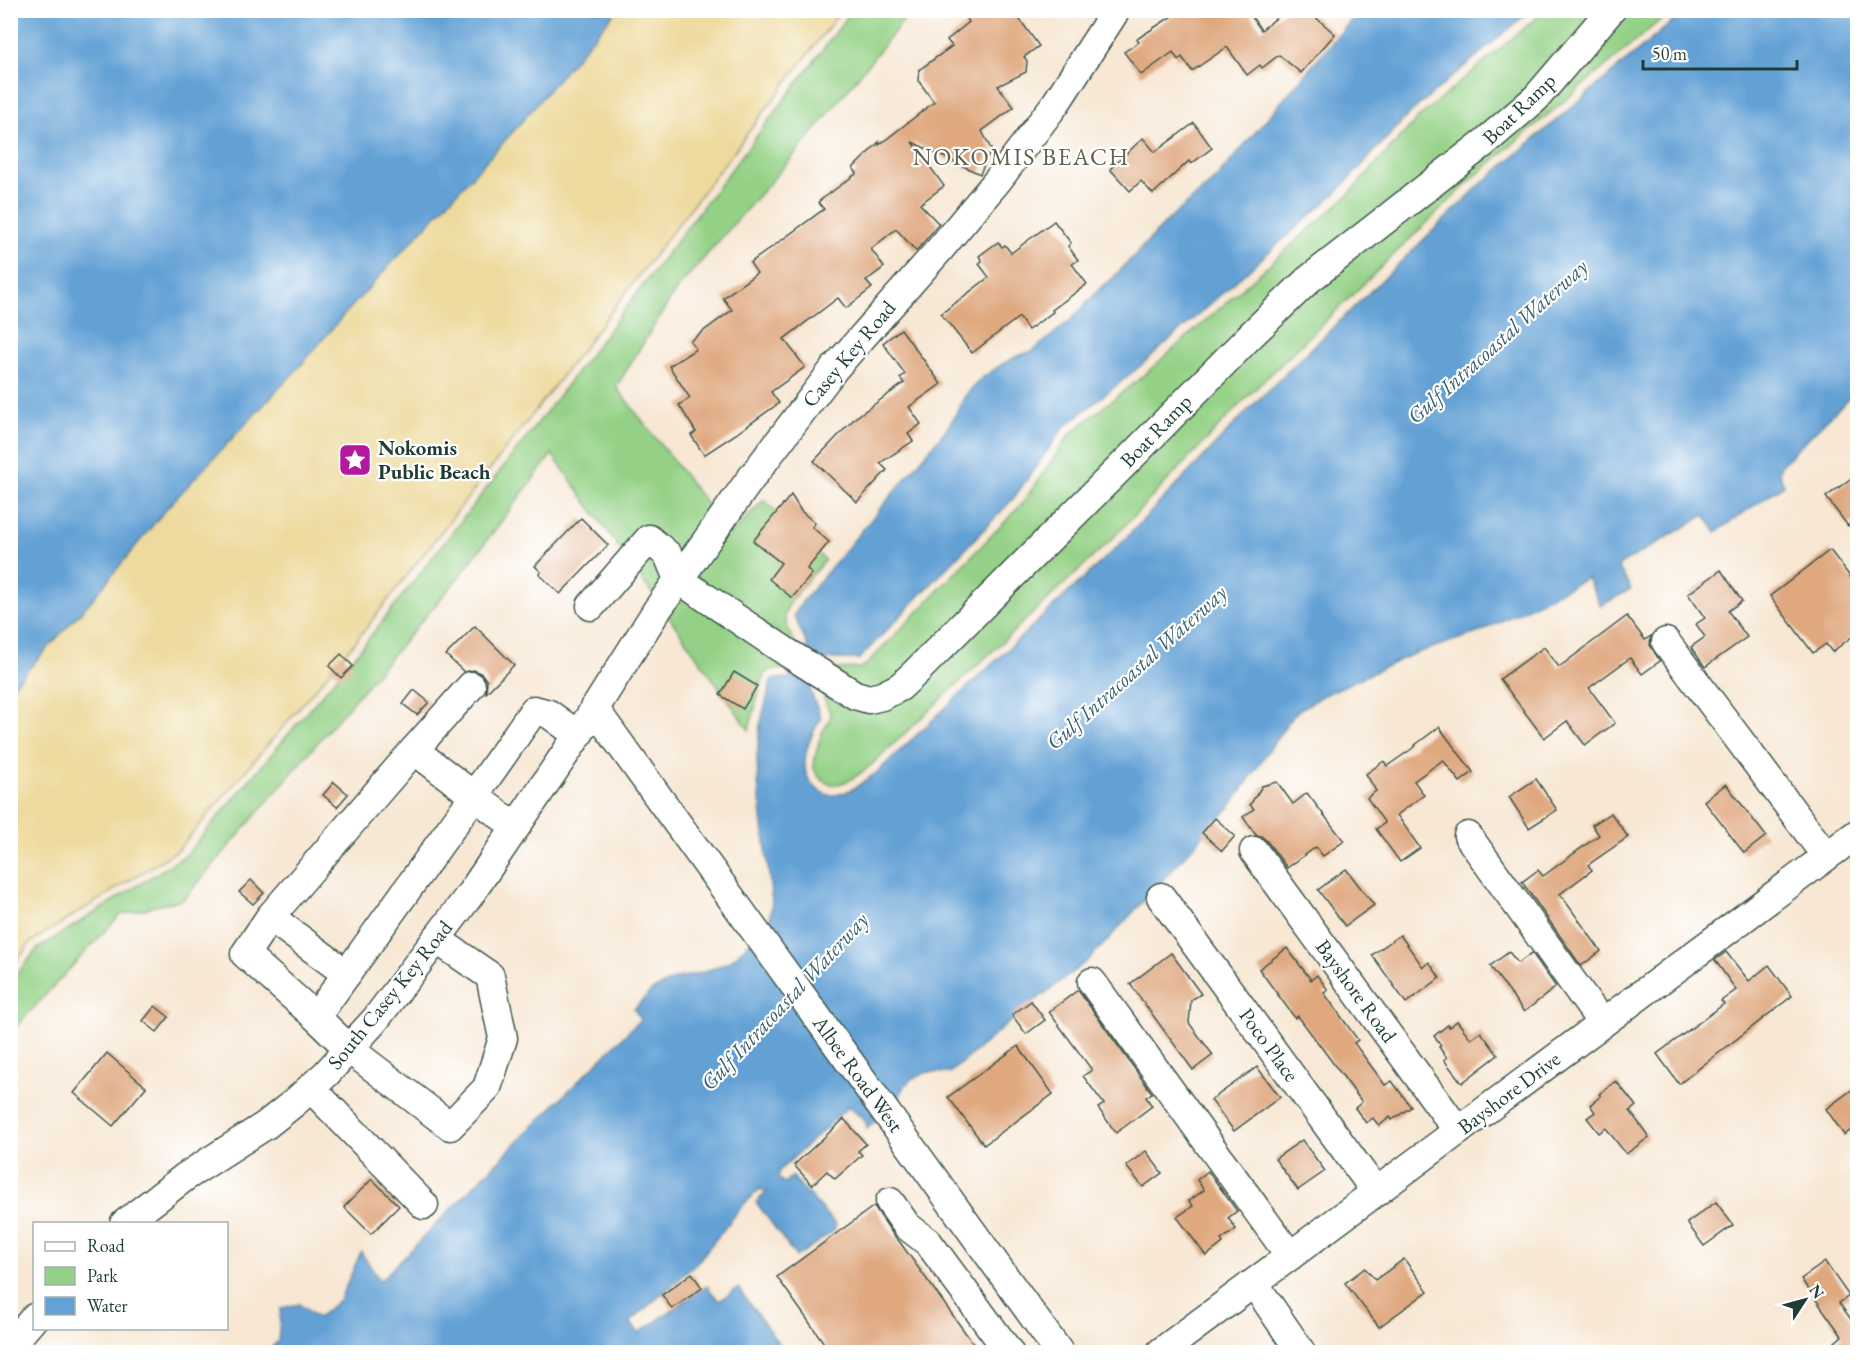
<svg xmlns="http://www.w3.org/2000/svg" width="1868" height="1363" font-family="'EB Garamond',serif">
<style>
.green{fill:#94d186;stroke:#5a875d;stroke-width:1.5}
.sand{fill:#eeda9e;stroke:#868c69;stroke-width:1.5}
.water{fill:#64a1d5;stroke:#426f84;stroke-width:1.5}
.building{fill:#dfa87f}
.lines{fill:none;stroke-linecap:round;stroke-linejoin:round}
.minor-casing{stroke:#3f564c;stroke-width:31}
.minor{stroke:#fff;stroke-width:28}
.labels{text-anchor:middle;stroke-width:4.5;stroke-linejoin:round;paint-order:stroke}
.street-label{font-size:21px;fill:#1f3d34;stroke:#fff}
.poi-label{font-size:21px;font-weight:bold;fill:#1f3d34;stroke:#fff;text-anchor:start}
.water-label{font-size:22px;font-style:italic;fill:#37606c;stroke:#fff}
.quarter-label{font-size:24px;letter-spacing:1.5px;fill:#62624e;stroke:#fff}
</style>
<rect width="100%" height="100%" fill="#fff"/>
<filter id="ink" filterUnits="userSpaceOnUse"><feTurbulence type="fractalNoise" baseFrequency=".0167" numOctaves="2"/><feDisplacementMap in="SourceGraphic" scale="12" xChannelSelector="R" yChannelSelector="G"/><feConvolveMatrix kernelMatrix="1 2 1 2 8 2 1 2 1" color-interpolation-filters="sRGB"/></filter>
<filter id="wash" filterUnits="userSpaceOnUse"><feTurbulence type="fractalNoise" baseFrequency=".008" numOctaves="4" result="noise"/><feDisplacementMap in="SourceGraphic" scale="24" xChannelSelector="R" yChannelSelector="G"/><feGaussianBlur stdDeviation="1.35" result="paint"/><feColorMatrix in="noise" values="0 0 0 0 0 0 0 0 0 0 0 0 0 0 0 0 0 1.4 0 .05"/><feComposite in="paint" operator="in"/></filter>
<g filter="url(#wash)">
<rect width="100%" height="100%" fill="#f7e7d3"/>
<!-- green -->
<g class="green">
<polygon points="852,11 911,11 808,139 676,290 616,387 713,512 653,595 552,454 460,576 184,899 120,915 11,1032 10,983 37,949 186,855 363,646 544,415"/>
<path d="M 1540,11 L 1671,11 L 1474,177 L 1249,395 L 1112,539 L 870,766 C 857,776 835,794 820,778 C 817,775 814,770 814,766 C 815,757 819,741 822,733 C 825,727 829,723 831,716 L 821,690 L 834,669 L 860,668 L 866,665 L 1021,505 L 1071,433 L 1144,375 L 1347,196 L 1418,118 L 1536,18 Z"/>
<path d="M 764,500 L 825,560 C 816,571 786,602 785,615 C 784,624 793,638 797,647 L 783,669 L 770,670 L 764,674 L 749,730 L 667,614 L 727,530 L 730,534 Z"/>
</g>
<!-- sand -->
<polygon class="sand" points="616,11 841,11 536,410 356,641 178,850 31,942 11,968 10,688 90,602 166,509 301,365 343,316 511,134"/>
<!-- water -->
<g class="water">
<polygon points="11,10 616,11 511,134 343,316 301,365 166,509 90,602 11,688"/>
<path d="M 1359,11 L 1530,11 L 1411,112 L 1340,189 L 1138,368 L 1064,427 L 1013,499 L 859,659 L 828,659 L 810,690 L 821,718 C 810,736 795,769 814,786 C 818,790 825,795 830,795 C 847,796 863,782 876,773 L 1119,545 L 1256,402 L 1481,184 L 1685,11 L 1857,11 L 1857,390 L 1781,465 L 1779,472 L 1784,485 L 1716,532 L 1705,515 L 1618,566 L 1631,589 L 1601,606 L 1587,578 L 1480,632 L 1411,655 L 1322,696 L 1299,710 L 1291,718 L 1233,803 L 1105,943 L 1087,961 L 1026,1008 L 950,1073 L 928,1072 L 911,1079 L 903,1088 L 900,1097 L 867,1129 C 867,1117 856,1114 848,1107 L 779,1171 L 778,1178 L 784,1183 L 792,1176 L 836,1225 L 834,1227 L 835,1230 L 796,1257 L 756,1202 L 767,1192 L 760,1189 L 744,1204 L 696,1264 L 630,1322 L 639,1333 L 707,1286 L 719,1301 L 738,1288 L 785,1352 L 604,1352 L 600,1348 L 595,1352 L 267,1352 L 278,1341 L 281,1308 L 299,1304 L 318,1318 L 340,1299 L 361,1252 L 380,1281 L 532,1127 L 641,1019 L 634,1009 L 651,991 L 675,979 L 704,972 L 731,961 L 769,922 L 772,902 L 758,783 L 757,758 L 760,725 L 772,679 L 789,678 L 808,647 L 794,615 L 803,601 L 941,436 L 953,419 L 965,396 L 979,380 L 1001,365 L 1017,356 L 1033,351 L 1073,318 L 1103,285 L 1112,279 L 1167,221 L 1217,177 Z"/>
</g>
<g id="blocks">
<!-- building -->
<g class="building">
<polygon points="961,10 1013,10 1039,46 1024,57 1027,61 1026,72 998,86 1014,107 982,131 991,149 980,174 912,142 944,186 920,204 939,224 916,251 896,229 871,249 884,267 866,281 872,288 846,308 838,298 784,339 805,367 771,392 779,403 736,434 704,455 691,435 696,432 679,405 690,398 669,366 696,349 690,341 732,310 723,298 757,273 750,263 824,209 818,202 857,173 853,168 879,142 879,145 934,102 918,80 919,70 952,46 947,40 969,22"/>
<polygon points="1181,10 1247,10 1261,30 1287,10 1307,10 1335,34 1301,73 1279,55 1262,68 1260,65 1247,75 1227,47 1192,71 1182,57 1178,60 1173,52 1141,75 1124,52 1139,42 1137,39"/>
<polygon points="1194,123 1212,148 1191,164 1189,161 1153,194 1141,181 1130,191 1110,169 1143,138 1155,152"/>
<polygon points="1054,221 1071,243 1068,246 1078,260 1072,264 1087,284 1052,310 1053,312 1028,330 1019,317 972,353 941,314 989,277 979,264 982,261 979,256 998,242 1002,247 1005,245 1011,253"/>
<polygon points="901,329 941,384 909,407 921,424 908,434 913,441 880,463 887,470 857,502 814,461 855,418 904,383 900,378 905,374 883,343"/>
<polygon points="1857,474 1857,519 1848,526 1826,497"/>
<polygon points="791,495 801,511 815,523 812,527 829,542 807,569 812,574 792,598 769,579 781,563 753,541"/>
<polygon points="581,518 608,545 560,594 539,574 541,572 535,566"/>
<polygon points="1830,550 1857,586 1857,633 1832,652 1826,644 1813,653 1770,596"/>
<polygon points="1721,570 1742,601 1728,611 1747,637 1705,667 1691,647 1705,637 1696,624 1705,618 1688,594"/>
<polygon points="1627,616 1645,640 1651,636 1650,645 1660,661 1642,674 1630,658 1589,688 1615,723 1585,745 1567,721 1544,738 1500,679 1544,647 1559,667"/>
<polygon points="475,626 514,665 486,693 487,681 482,674 474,670 464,672 446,655"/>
<polygon points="341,654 353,666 341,678 329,666"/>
<polygon points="734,672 757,686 743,709 720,695"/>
<polygon points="414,690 429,702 417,715 403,704"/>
<polygon points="1439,727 1473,772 1460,782 1443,760 1414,781 1424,795 1397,815 1420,848 1400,862 1376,829 1385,823 1367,798 1376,791 1366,774 1384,761 1387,766 1416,746 1415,745"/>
<polygon points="1536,779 1557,810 1529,828 1509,797"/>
<polygon points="334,782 348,794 337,807 323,795"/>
<polygon points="1277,782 1293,804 1307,793 1344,841 1323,856 1316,847 1287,868 1267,841 1261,836 1256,835 1243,817 1254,809 1250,805 1262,786"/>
<polygon points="1726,784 1766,836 1744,853 1704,801"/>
<polygon points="1611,813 1628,837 1588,865 1592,870 1560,894 1601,951 1581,966 1522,882 1538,870 1543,876 1599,835 1592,825"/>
<polygon points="1215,818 1235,836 1222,851 1202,833"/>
<polygon points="1346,869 1374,905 1345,926 1318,890"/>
<polygon points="251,880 264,893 253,904 239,892"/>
<polygon points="1400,935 1423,967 1429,962 1440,978 1406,1003 1372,955"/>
<polygon points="1287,948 1311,980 1317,975 1328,990 1324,993 1358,1040 1354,1043 1385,1085 1392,1081 1411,1107 1392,1120 1390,1117 1379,1126 1373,1118 1366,1123 1355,1108 1362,1102 1298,1016 1295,1018 1259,969"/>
<polygon points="1509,952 1518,963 1532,953 1556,987 1524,1012 1490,966"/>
<polygon points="1726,952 1749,981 1769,965 1792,996 1679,1084 1657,1054 1724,1004 1721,1001 1736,990 1715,960"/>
<polygon points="1171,953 1201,994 1191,1000 1189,1023 1213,1055 1193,1070 1130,984"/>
<polygon points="1078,990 1152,1093 1146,1097 1152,1106 1116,1133 1098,1108 1104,1104 1083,1076 1092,1070 1049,1012"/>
<polygon points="1031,1001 1045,1020 1026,1034 1012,1015"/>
<polygon points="155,1006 169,1017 157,1032 143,1021"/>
<polygon points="1457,1021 1471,1039 1481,1032 1498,1055 1462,1083 1444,1060 1447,1058 1439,1047 1441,1046 1434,1036 1448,1025 1449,1027"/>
<polygon points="1018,1046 1053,1094 984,1145 948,1097"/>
<polygon points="107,1053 146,1087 113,1126 74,1093"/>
<polygon points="1257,1067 1280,1097 1234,1131 1211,1100"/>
<polygon points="1616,1081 1636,1106 1630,1111 1649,1137 1626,1154 1606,1128 1599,1133 1587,1118 1595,1112 1590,1105 1601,1096 1599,1094"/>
<polygon points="1857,1086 1857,1126 1844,1135 1826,1109"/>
<polygon points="844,1119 866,1144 858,1151 862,1155 835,1179 827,1171 812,1185 794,1165"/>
<polygon points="1302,1140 1325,1171 1298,1190 1275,1159"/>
<polygon points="1146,1151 1162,1173 1143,1187 1126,1166"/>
<polygon points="1208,1171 1237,1211 1228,1218 1236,1229 1221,1240 1223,1243 1206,1256 1177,1217 1193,1206 1189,1201 1204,1190 1197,1180"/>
<polygon points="372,1179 399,1206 371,1234 344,1207"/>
<polygon points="1716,1202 1733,1225 1704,1246 1687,1223"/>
<polygon points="874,1206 894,1236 899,1241 980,1353 831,1353 777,1277"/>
<polygon points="1404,1259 1428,1291 1379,1327 1345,1283 1365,1268 1375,1280"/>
<polygon points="1825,1262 1849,1296 1839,1303 1856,1326 1857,1325 1857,1353 1842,1353 1835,1342 1842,1336 1801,1279"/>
<polygon points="692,1273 702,1288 672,1309 662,1295"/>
</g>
</g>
</g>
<g filter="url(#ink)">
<use href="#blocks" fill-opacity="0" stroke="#3f564c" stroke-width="1.5"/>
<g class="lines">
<defs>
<g id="minor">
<polyline points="591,606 649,539 668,555 678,579 788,653 855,695 869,699 882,696 900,687 915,673 1136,452 1251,335 1308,280 1485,142 1536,98 1611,10"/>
<polyline points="1666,642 1826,856"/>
<polyline points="594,708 1059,1352"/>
<polyline points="414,750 471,686"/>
<polyline points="1468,836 1602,1023"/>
<polyline points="1254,851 1458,1131"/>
<polyline points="1161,897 1376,1192"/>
<polyline points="270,917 245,954 316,1017"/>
<polyline points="436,939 490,976 503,1038 487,1088 450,1126 349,1049 316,1017 474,796 516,827"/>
<polyline points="347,974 270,917 414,750 474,796 534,710 549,714 578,735"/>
<polyline points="1092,982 1290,1256"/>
<polyline points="311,1088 424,1205"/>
<polyline points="890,1202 907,1226 928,1242 1009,1352"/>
<polyline points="124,1224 185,1177 266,1125 295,1102 326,1074 375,1020 469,896 578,735 657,610 749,481 834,369 940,249 998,180 1056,103 1116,10"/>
<polyline points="1254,1283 1301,1352"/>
<polyline points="10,1346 34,1318"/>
<polyline points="1161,1352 1858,833"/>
</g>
</defs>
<!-- minor casing -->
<use href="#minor" class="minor-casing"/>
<!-- minor -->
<use href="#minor" class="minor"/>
</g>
</g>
<!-- icons -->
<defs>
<symbol id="sight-square" viewBox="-11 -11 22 22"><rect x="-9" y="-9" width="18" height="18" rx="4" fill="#b5179e" stroke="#fff"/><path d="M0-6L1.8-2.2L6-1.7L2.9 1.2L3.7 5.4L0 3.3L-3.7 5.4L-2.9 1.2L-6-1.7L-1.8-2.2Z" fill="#fff"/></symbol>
</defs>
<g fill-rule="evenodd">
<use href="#sight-square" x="336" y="441" width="38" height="38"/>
</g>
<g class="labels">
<!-- street labels -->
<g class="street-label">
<text transform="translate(1519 109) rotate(-44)" y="7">Boat Ramp</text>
<text transform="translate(849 354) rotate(-50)" y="7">Casey Key Road</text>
<text transform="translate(1156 431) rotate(-46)" y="7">Boat Ramp</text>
<text transform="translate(1356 991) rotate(54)" y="7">Bayshore Road</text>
<text transform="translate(390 995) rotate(-51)" y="7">South Casey Key Road</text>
<text transform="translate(1269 1045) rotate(54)" y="7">Poco Place</text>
<text transform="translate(858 1074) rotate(54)" y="7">Albee Road West</text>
<text transform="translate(1509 1093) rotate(-37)" y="7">Bayshore Drive</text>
</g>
<!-- poi labels -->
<g class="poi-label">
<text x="378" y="455">Nokomis<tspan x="378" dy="24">Public Beach</tspan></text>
</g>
<!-- water labels -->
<g class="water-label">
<text transform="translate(1497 341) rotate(-42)" y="8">Gulf Intracoastal Waterway</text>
<text transform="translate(1136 667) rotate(-42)" y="8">Gulf Intracoastal Waterway</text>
<text transform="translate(784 1001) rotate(-47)" y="8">Gulf Intracoastal Waterway</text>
</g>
<!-- quarter labels -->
<g class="quarter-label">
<text x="1021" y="165">NOKOMIS BEACH</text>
</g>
</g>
<!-- margin -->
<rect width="1868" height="1363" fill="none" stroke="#fff" stroke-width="36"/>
<!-- legend -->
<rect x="33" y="1222" width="195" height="108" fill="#ffffff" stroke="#a5b1ae" stroke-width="1.5"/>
<rect x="45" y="1242" width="30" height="9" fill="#ffffff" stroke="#a5b1ae" stroke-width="1.5"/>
<text x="87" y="1252" font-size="18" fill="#1f3d34">Road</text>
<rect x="45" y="1267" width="30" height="18" fill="#94d186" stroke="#a5b1ae" stroke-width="1.5"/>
<text x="87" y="1282" font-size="18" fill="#1f3d34">Park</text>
<rect x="45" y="1297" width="30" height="18" fill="#64a1d5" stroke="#a5b1ae" stroke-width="1.5"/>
<text x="87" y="1312" font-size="18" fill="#1f3d34">Water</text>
<!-- north arrow -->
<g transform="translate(1805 1300) rotate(54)" stroke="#ffffff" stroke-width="4.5" paint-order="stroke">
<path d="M0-4.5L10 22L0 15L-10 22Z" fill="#1f3d34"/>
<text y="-9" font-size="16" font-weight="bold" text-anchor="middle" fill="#1f3d34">N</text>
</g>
<!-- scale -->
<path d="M1643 60v9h154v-9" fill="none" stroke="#1f3d34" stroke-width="3"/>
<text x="1652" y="60" font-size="18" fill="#1f3d34" stroke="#ffffff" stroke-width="4.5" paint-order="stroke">50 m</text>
</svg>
